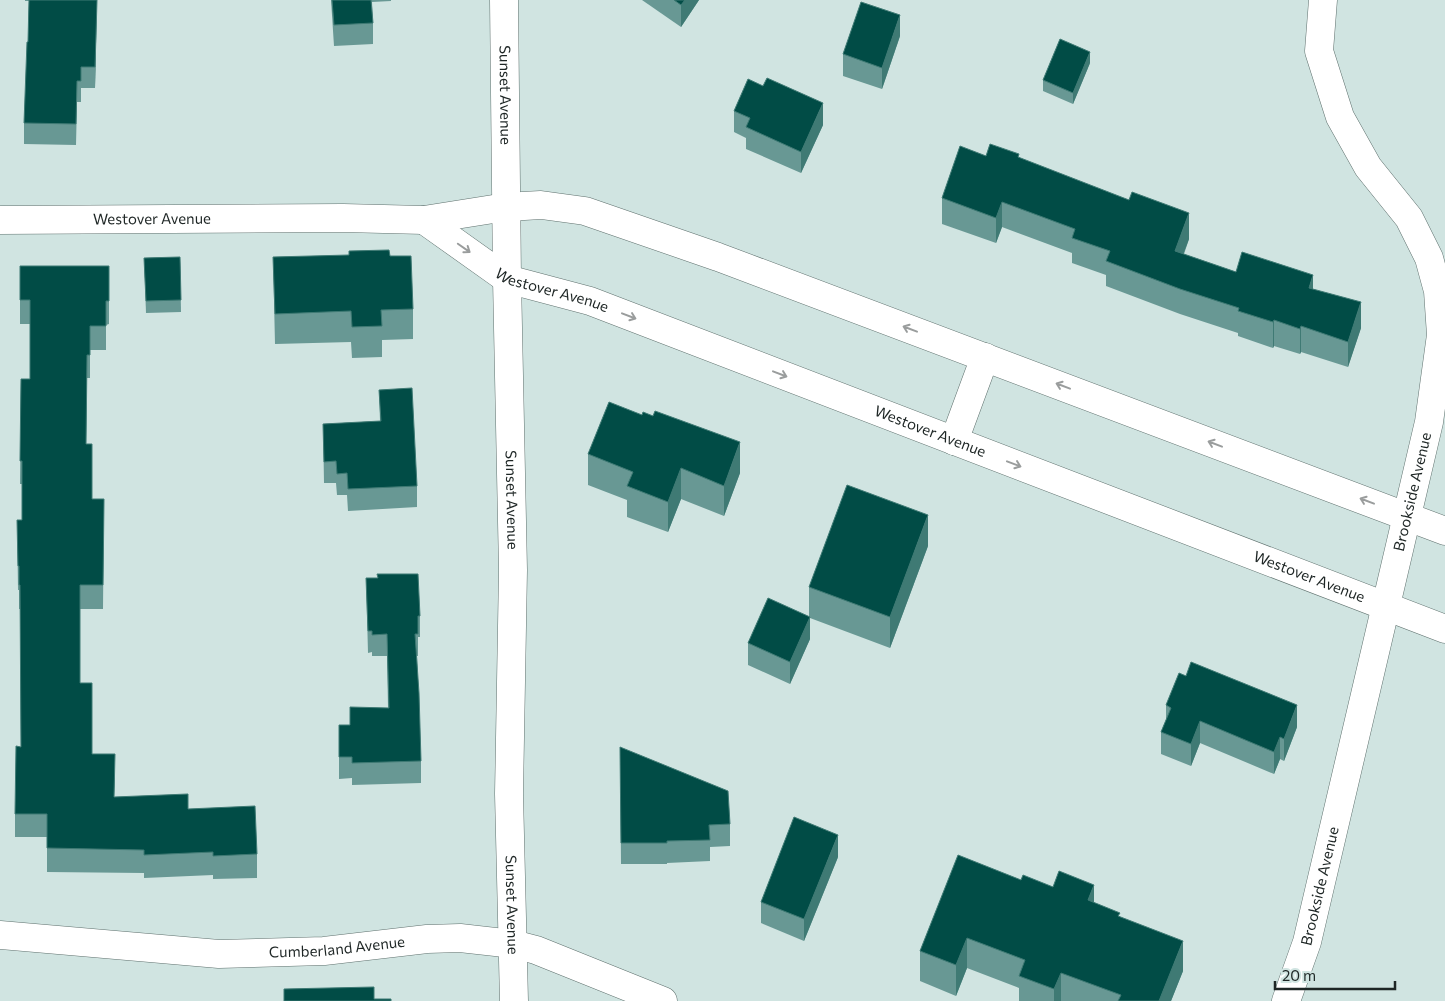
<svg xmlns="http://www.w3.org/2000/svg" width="1445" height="1001" font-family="Commissioner,sans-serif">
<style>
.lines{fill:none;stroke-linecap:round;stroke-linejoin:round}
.street-casing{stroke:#5f716e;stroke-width:29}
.street{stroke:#fff;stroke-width:28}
.wall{fill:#689894}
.shaded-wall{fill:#3f7a74}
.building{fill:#014c46;stroke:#3f7a74}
.oneway{stroke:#9a9d9d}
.labels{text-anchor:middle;stroke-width:5;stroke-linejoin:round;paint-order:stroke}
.street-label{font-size:15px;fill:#1e2625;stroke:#d0e4e1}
</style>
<rect width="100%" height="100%" fill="#d0e4e1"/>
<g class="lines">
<defs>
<g id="street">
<path id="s1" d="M 504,0 L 507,279 L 513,570 L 509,794 L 514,1001"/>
<path id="s2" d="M 0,220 L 343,218 L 424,220 L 506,207 L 541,205 L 585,211 L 718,257 L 1445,531"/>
<path id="s3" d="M 424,220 L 507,279 L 590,301 L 1445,629"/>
<polyline points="954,441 985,357"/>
<path id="s4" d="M 0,935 L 219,954 L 324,951 L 427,939 L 460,938 L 513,944 L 536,950 L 663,1001"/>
<path id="s5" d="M 1286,1001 L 1307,942 L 1429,422 L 1441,335 L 1438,291 L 1429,258 L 1409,218 L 1368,167 L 1340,117 L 1319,51 L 1323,0"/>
</g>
</defs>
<!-- street casing -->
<use href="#street" class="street-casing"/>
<!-- street -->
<use href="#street" class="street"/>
</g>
<!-- wall -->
<g class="wall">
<polygon points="25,0 97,0 95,88 81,88 81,102 77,102 76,145 24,144 24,123 28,42 29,1 25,1"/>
<polygon points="331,0 391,0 391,1 372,2 373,23 373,44 334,46"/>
<polygon points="642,0 699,0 681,27"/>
<polygon points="900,36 882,89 843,76 843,54"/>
<polygon points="1090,63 1073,104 1043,91 1043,80"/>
<polygon points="734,111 823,125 801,173 746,149 746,138 734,132"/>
<polygon points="986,156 1019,158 1189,239 1184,254 1236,272 1313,290 1361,328 1348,367 1301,352 1300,354 1274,346 1273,348 1238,336 1238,333 1180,314 1106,286 1106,275 1072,263 1072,253 1002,227 996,243 942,224 942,198"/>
<polygon points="390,256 413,309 413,339 382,340 382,357 352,358 351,342 275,344 273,257"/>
<polygon points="180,257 181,312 146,313 144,258"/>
<polygon points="20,266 109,266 109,324 106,325 106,350 90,350 90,378 87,378 86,444 92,499 104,499 103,609 80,609 80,683 92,754 115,778 114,797 188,809 257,854 257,878 213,879 213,875 144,878 144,873 47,872 47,837 15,837 15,814 21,747 20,609 19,609 19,590 18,590 17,520 22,520 22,484 20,484 21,379 30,379 30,324 20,324"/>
<polygon points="379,390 417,486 417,507 348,511 347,495 337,495 336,483 324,483 323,424 380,421"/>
<polygon points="588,454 740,473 724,516 681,499 668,532 627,517 627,500 588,485"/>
<polygon points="928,546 890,648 810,618 810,639 790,684 748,665 748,643 809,617 809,587"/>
<polygon points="366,578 420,616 420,637 418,637 418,656 417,656 421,761 421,783 352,785 352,778 339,779 339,725 350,725 388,708 387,656 372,656 372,652 368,653"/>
<polygon points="1166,705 1297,727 1284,761 1280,759 1274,774 1200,743 1191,766 1161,754 1161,732 1166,720"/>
<polygon points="620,747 730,824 730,846 710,847 710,861 667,863 667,864 621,864"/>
<polygon points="838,857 804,941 761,923 761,902"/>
<polygon points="1021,880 1053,887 1094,903 1120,917 1183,971 1171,1001 1019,1001 1019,988 967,968 956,996 920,981 920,951"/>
</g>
<!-- shaded-wall -->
<g class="shaded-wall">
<polygon points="97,0 95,88 95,67"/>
<polygon points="685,0 699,0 681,27 681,5"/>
<polygon points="900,15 900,36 882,89 882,68"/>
<polygon points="1090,52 1090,63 1073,104 1073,93"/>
<polygon points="823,103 823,125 801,173 801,152"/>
<polygon points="1002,202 1002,227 996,243 996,218"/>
<polygon points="1189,213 1189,239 1175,276 1175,251"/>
<polygon points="1313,275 1313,301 1309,288"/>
<polygon points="1361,302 1361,328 1348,367 1348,342"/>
<polygon points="1274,320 1274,346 1273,348 1273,322"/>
<polygon points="1301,326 1301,352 1300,354 1300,329"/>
<polygon points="740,442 740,473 724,516 724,486"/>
<polygon points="681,468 681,499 668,532 668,502"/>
<polygon points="928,515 928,546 890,648 890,617"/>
<polygon points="810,617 810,639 790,684 790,662"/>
<polygon points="1297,705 1297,727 1284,761 1284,739"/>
<polygon points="1200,721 1200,743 1191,766 1191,744"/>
<polygon points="1280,737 1280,759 1274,774 1274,752"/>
<polygon points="838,835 838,857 804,941 804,919"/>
<polygon points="1094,885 1094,915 1088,900"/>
<polygon points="967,938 967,968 956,996 956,965"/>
<polygon points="1183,941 1183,971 1171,1001 1159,1001"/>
<polygon points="1061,973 1061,1001 1054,1001 1054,989"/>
</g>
<!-- building -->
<g class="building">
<polygon points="29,0 97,0 95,67 81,67 81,81 77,81 76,124 24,123 27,42 28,42"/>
<polygon points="332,0 371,0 373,23 334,25"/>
<polygon points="674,0 685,0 681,5"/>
<polygon points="861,2 900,15 882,68 843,54"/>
<polygon points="1060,39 1090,52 1073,93 1043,80"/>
<polygon points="767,78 823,103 801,152 746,127 750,118 734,111 748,79 763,86"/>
<polygon points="990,144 1019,154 1018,157 1129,200 1132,192 1189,213 1175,251 1236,272 1242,252 1313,275 1309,288 1361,302 1348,342 1301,326 1300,329 1274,320 1273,322 1238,311 1239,308 1180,289 1106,261 1110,251 1072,238 1075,229 1002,202 996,218 942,198 960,146 986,156"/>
<polygon points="389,250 390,256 411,256 413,309 381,310 382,326 352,327 351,311 275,314 273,257 349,255 349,251"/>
<polygon points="180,257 181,300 146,301 144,258"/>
<polygon points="20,266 109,266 109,301 106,301 106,326 90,326 90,355 87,355 86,444 92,444 92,499 104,499 103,585 80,585 80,683 92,683 92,754 115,754 114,797 188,794 188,809 255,806 257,854 213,856 213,852 144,855 144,850 47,848 47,814 15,814 16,746 21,747 20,585 19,585 19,566 18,566 17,520 22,520 22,461 20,461 21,379 30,379 30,300 20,300"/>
<polygon points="412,388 417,486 348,489 347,473 337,474 336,461 324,462 323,424 381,421 379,390"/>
<polygon points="609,402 642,415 643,412 653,416 655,411 740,442 724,486 681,468 668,502 627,486 633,472 588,454"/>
<polygon points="847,485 928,515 890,617 809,587"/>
<polygon points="377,574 418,574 420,616 418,616 418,634 415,634 419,693 421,761 352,763 352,757 339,757 339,725 350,725 350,707 389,708 387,634 372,635 372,631 368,631 366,578 378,578"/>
<polygon points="768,598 810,617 790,662 748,643"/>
<polygon points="1191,662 1297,705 1284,739 1280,737 1274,752 1200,721 1191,744 1161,732 1171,708 1166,705 1179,673 1186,676"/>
<polygon points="620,747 728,791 730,824 709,825 710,840 667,841 667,843 621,843"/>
<polygon points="794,817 838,835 804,919 761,902"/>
<polygon points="958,855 1021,880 1023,875 1053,887 1059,871 1094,885 1088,900 1120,913 1118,916 1183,941 1159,1001 1118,1001 1121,995 1061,973 1054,989 1019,976 1025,960 967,938 956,965 920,951"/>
<polygon points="374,987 374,999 391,999 391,1001 284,1001 284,989"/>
</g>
<!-- one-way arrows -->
<defs><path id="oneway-shaft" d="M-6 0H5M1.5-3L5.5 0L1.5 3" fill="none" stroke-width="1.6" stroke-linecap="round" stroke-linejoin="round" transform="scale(1.25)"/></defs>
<g class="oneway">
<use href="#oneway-shaft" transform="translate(464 248) rotate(35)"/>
<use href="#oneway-shaft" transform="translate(629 316) rotate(21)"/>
<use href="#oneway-shaft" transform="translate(910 329) rotate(-159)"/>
<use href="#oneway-shaft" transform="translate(780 374) rotate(21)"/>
<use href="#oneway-shaft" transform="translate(1063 386) rotate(-159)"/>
<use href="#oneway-shaft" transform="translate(1215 444) rotate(-159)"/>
<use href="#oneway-shaft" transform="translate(1014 464) rotate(21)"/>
<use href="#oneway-shaft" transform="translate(1367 501) rotate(-159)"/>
</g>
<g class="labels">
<!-- street labels -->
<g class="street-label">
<text dy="5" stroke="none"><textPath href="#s1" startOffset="95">Sunset Avenue</textPath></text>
<text dy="5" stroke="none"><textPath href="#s2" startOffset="152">Westover Avenue</textPath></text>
<text dy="5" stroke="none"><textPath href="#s3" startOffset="148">Westover Avenue</textPath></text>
<text dy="5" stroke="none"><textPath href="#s3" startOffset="552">Westover Avenue</textPath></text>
<text dy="5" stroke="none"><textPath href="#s5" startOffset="525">Brookside Avenue</textPath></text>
<text dy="5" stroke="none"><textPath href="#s1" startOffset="500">Sunset Avenue</textPath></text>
<text dy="5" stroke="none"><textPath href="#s3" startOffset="958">Westover Avenue</textPath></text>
<text dy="5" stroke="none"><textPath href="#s5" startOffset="120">Brookside Avenue</textPath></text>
<text dy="5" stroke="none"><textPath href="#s1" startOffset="905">Sunset Avenue</textPath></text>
<text dy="5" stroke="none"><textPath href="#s4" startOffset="338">Cumberland Avenue</textPath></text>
</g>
</g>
<!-- scale -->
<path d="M1275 981v8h120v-8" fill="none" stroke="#1e2625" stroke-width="2.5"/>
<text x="1282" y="981" font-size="15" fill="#1e2625" stroke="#d0e4e1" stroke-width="4" paint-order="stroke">20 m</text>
</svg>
